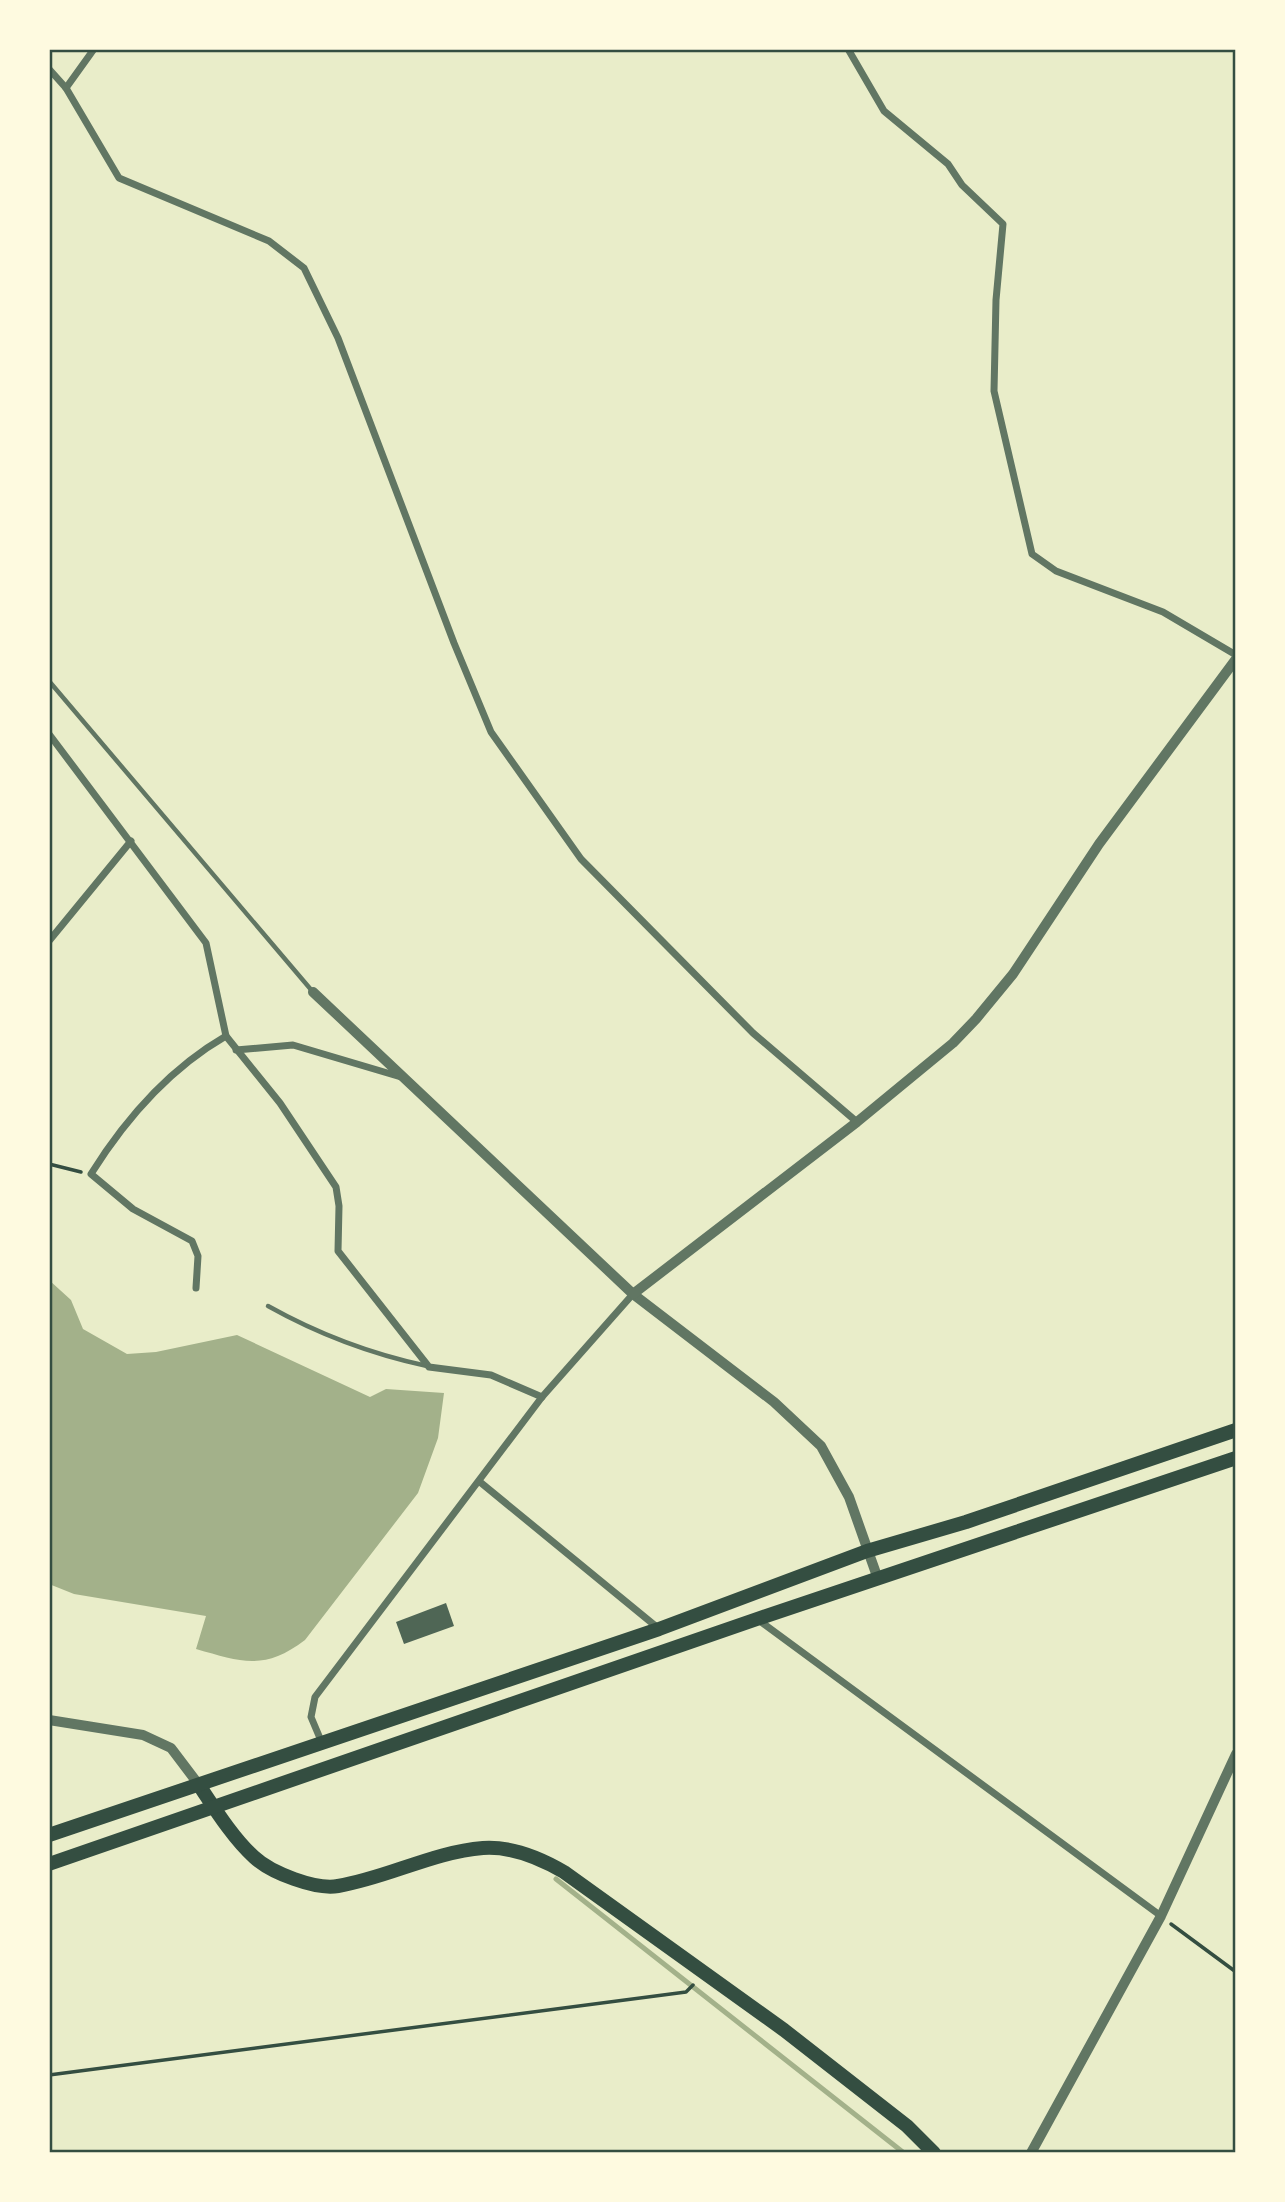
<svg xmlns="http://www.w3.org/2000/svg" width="1285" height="2202" font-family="'Asap Condensed',sans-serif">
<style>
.water{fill:#a3b18a}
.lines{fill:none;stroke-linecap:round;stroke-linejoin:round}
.stream{stroke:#a3b18a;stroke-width:5}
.building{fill:#4f6655}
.path{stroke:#344e41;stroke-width:3.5}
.service{stroke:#617663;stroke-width:4.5}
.minor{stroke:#617663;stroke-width:7}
.tertiary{stroke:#617663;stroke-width:10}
.primary{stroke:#344e41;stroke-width:14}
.neatline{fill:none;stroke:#344e41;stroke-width:2.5}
</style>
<rect width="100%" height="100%" fill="#e9edc9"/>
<!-- water -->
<path class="water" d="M 49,1280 L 71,1300 L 83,1329 L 127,1354 L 156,1352 L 237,1335 L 370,1397 L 386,1389 L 444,1393 L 438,1438 L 418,1493 L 305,1640 C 264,1671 242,1662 196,1649 L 206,1616 L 74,1594 L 49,1584 Z"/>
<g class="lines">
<!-- stream -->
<polyline class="stream" points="556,1879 904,2153"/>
</g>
<!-- building -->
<polygon class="building" points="446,1603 454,1626 404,1644 396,1622"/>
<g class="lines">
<!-- path -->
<g class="path">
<polyline points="49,1164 81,1172"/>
<polyline points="1171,1924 1236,1972"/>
<polyline points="49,2075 686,1992 693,1985"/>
</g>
<!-- service -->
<g class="service">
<polyline points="49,681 313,992"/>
<path d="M 268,1306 C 318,1334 371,1354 427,1366"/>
</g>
<!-- minor -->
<g class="minor">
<polyline points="848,49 884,111 948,164 962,185 1003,224 996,300 994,391 1032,554 1056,571 1163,612 1236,655"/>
<polyline points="49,69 66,88 119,178 269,241 304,268 338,338 454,643 491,732 581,859 753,1033 857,1122"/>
<polyline points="66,88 94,49"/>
<polyline points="49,734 206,943 226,1036 280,1103 336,1187 339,1206 338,1251 429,1367 491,1375 542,1397"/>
<polyline points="49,941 131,841"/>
<polyline points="236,1050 293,1045 401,1077"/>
<path d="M 196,1288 L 198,1256 L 192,1241 L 133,1209 L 91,1174 C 126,1118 169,1069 226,1036"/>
<polyline points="480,1482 658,1628"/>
<polyline points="757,1619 1161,1916"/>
<polyline points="322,1743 311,1717 315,1697 542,1397 633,1294"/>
</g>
<!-- tertiary -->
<g class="tertiary">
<polyline points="313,992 633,1294 774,1402 821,1446 849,1497 878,1579"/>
<polyline points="633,1294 857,1122 953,1043 976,1019 1013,974 1099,844 1236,659"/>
<polyline points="49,1720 143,1735 171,1748 199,1785"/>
<polyline points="1031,2153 1161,1916 1236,1754"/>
</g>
<!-- primary -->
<g class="primary">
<path d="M 199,1785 C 215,1809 233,1838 254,1857 C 271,1873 316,1890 338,1886 C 387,1878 433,1852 483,1848 C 512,1846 540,1858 564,1872 L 784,2030 L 907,2126 L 934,2153"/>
<polyline points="49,1835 659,1629 867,1551 966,1522 1236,1430"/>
<polyline points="49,1864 757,1619 1236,1458"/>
</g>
</g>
<!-- border -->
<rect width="1285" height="2202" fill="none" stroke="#fefae0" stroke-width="102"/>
<rect x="51" y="51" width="1183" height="2100" class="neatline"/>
</svg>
